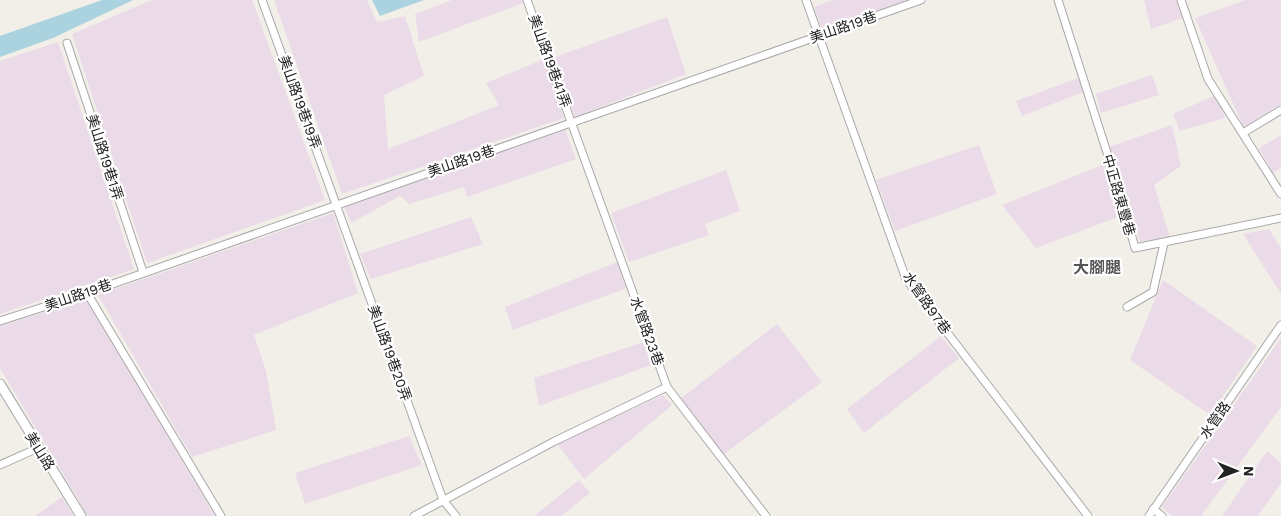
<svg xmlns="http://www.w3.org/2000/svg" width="1281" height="516" font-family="'Work Sans','Noto Sans TC',sans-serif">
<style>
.industrial{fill:#ebdbe8}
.water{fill:#aad3df}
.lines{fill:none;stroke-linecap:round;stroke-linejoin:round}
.minor-casing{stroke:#a9a9a9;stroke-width:9}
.tertiary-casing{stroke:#a9a9a9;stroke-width:11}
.minor{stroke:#fff;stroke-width:7}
.tertiary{stroke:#fff;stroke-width:9}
.labels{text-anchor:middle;stroke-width:4.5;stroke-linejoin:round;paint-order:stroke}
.street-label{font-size:14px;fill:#222;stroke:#fff}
.quarter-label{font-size:16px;font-weight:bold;fill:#555;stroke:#fff}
</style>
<rect width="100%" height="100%" fill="#f2efe9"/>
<!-- industrial -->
<g class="industrial">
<polygon points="152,0 252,0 325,200 147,263 72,34"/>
<polygon points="274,0 367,0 377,22 405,16 424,76 384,95 388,149 499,105 486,83 544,59 564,118 342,194"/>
<polygon points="452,0 521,0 523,3 419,42 415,14"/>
<polygon points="833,0 912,0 822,29 814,7"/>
<polygon points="1144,0 1179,0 1185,17 1151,29"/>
<polygon points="1246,0 1281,0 1281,104 1244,128 1195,18"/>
<polygon points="667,17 686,74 575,117 552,58"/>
<polygon points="58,42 134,269 0,314 0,61"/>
<polygon points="1152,75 1159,95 1101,113 1096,94"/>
<polygon points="1078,78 1083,92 1022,116 1016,101"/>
<polygon points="1216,95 1225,118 1180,131 1173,114"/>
<polygon points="1172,125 1181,166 1154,185 1170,237 1140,242 1109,147"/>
<polygon points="565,129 576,159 467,197 464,187 409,204 400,196 351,223 344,206"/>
<polygon points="1281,135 1281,168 1273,173 1259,148"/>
<polygon points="979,145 997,194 895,231 876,180"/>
<polygon points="1107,163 1123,215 1036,248 1002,205"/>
<polygon points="726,170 740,211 705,224 709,235 629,262 611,213"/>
<polygon points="333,213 358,293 254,335 266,371 276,430 192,457 98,295"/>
<polygon points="471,217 483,244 371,279 360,254"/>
<polygon points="1269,229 1281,248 1281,294 1243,234"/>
<polygon points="617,262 627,288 513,330 505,307"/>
<polygon points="1163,280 1257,346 1210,415 1130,360"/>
<polygon points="86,299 215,516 88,516 0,368 0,326"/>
<polygon points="777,324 822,382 724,454 680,399"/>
<polygon points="941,336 959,358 864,433 847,409"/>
<polygon points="1281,338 1281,407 1201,516 1172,516 1162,507"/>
<polygon points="644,342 651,365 539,406 534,378"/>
<polygon points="663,395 672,405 584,479 557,444"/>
<polygon points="409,436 422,465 305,504 295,473"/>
<polygon points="1267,451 1281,463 1281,483 1258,516 1222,516"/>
<polygon points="579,480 590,493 561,516 534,516"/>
<polygon points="62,497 73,516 35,516"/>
</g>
<!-- water -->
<g class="water">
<polygon points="102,0 133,0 53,38 0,57 0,36"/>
<polygon points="372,0 424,0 380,16"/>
</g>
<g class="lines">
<defs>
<g id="minor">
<polyline points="262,0 443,500 456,516"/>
<polyline points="527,0 667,387 766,516"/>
<polyline points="806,0 906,279 1088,516"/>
<polyline points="1058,0 1119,190 1135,248 1281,218"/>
<polyline points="1181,0 1208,79 1281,194"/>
<polyline points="67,43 143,272"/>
<polyline points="1243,133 1281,110"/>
<polyline points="87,293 221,516"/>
<polyline points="1127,307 1153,292 1164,243"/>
<polyline points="0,321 87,293 921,0"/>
<polyline points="0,465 38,448"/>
<polyline points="1153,509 1162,516"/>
<polyline points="414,516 555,441 667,387"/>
<polyline points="1149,516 1281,325"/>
</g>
<polyline id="tertiary" points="0,384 81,516"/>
</defs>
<!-- minor casing -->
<use href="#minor" class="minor-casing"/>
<!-- tertiary casing -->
<use href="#tertiary" class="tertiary-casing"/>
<!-- minor -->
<use href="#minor" class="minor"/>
<!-- tertiary -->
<use href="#tertiary" class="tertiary"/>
</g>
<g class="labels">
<!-- street labels -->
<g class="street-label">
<text transform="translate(843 27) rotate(-19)" y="5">美山路19巷</text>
<text transform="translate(550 61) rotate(70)" y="5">美山路19巷41弄</text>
<text transform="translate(300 102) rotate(70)" y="5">美山路19巷19弄</text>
<text transform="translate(105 157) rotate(72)" y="5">美山路19巷1弄</text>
<text transform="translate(461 161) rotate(-19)" y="5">美山路19巷</text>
<text transform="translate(1119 195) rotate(74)" y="5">中正路東豐巷</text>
<text transform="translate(78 295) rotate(-19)" y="5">美山路19巷</text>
<text transform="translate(927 303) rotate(55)" y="5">水管路97巷</text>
<text transform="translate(647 331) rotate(70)" y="5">水管路23巷</text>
<text transform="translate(390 353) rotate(70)" y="5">美山路19巷20弄</text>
<text transform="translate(1215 420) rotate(-55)" y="5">水管路</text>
<text transform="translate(40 451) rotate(58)" y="5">美山路</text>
</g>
<!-- quarter labels -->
<g class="quarter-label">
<text x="1097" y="273">大腳腿</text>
</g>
</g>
<!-- north arrow -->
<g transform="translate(1236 471) rotate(91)" stroke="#ffffff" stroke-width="4" paint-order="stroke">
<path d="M0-4L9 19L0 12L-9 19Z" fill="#222222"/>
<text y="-8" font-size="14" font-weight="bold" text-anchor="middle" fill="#222222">N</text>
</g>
</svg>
